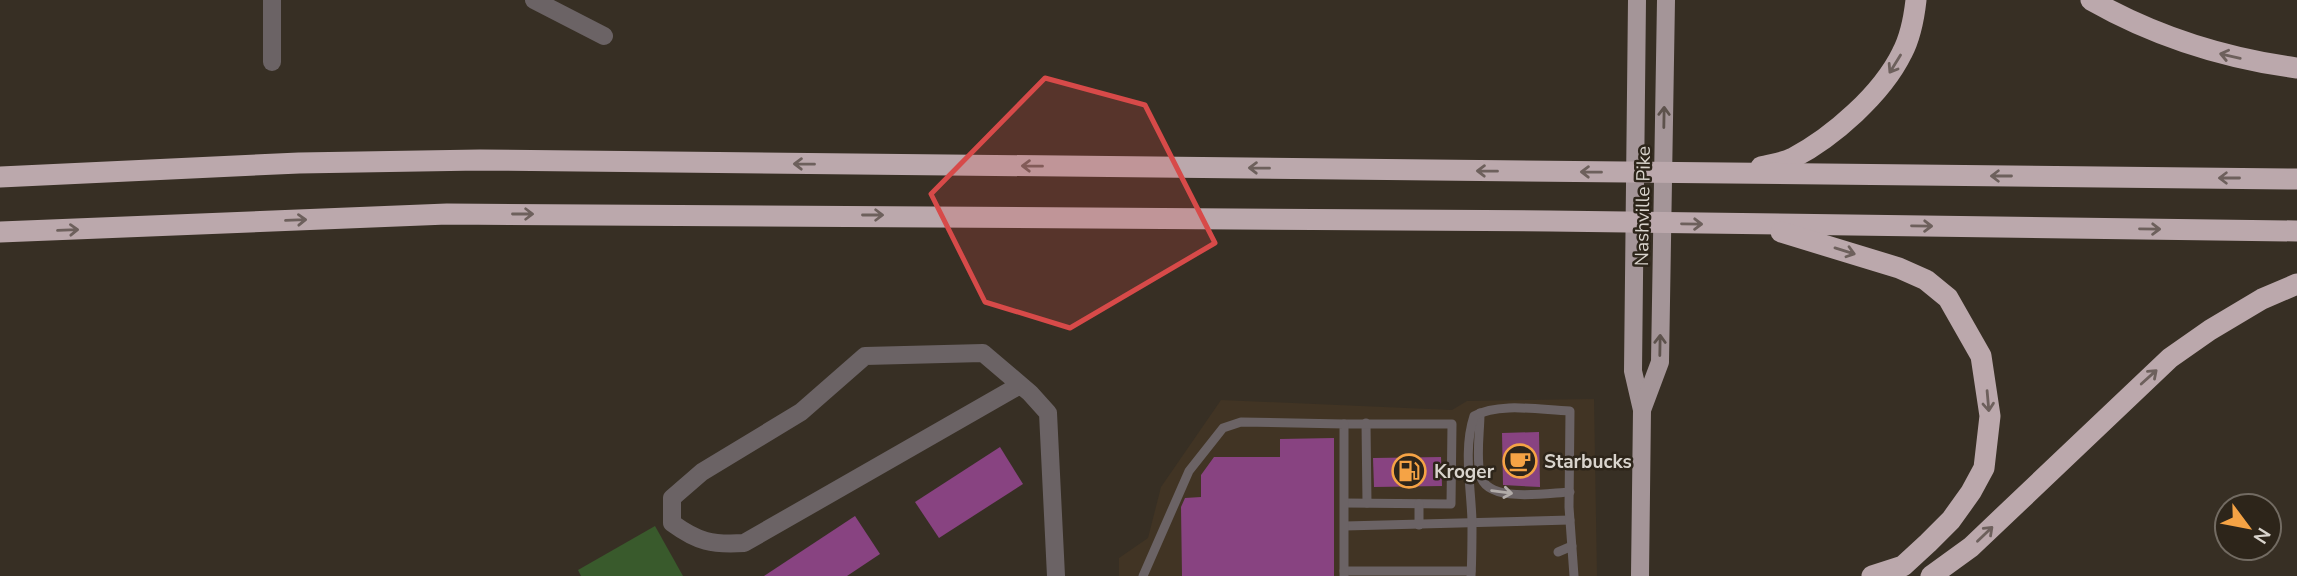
<svg xmlns="http://www.w3.org/2000/svg" width="2297" height="576" font-family="'Nunito Sans',sans-serif">
<style>
.built{fill:#413424}
.green{fill:#395a2c}
.building{fill:#884381}
.lines{fill:none;stroke-linecap:round;stroke-linejoin:round}
.lane{stroke:#6b6365;stroke-width:9}
.street{stroke:#6b6365;stroke-width:18}
.primary{stroke:#a49598;stroke-width:18}
.highway{stroke:#bba8ac;stroke-width:21}
.oneway{stroke:#6d605c}
.oneway2{stroke:#5d524c}
.oneway3{stroke:#b2aca9}
.marked{fill:#d74a49;fill-opacity:0.2;stroke:#d74a49;stroke-width:5;stroke-linejoin:round}
.labels{text-anchor:middle;stroke-width:5;stroke-linejoin:round;paint-order:stroke}
.street-label{font-size:19px;fill:#d9d4cd;stroke:#2d251a}
.poi-label{font-size:19px;font-weight:bold;fill:#d9d4cd;stroke:#2d251a;text-anchor:start}
</style>
<rect width="100%" height="100%" fill="#372f24"/>
<!-- built -->
<polygon class="built" points="1594,399 1597,576 1119,576 1119,558 1148,538 1161,487 1221,400 1452,410 1467,401"/>
<!-- green -->
<polygon class="green" points="655,526 683,576 581,576 578,570"/>
<!-- building -->
<g class="building">
<polygon points="1539,432 1540,487 1503,485 1502,433"/>
<polygon points="1334,438 1334,576 1182,576 1181,507 1185,498 1201,497 1201,475 1214,457 1280,457 1280,439"/>
<polygon points="1000,447 1023,484 939,538 915,502"/>
<polygon points="1441,457 1442,486 1374,487 1373,458"/>
<polygon points="855,516 880,554 847,576 764,576"/>
</g>
<g class="lines">
<!-- lane -->
<g class="lane">
<path d="M 1480,413 C 1480,432 1476,455 1480,474 C 1486,504 1546,493 1570,492"/>
<polyline points="1366,423 1367,503"/>
<polyline points="1344,424 1452,424 1451,504 1345,503"/>
<polyline points="1419,504 1419,525"/>
<polyline points="1345,526 1570,520"/>
<polyline points="1558,552 1572,546"/>
<polyline points="1344,571 1471,571"/>
<polyline points="1143,576 1189,471 1223,428 1241,422 1344,424 1344,576"/>
<path d="M 1471,576 C 1472,558 1472,539 1472,521 C 1471,486 1463,449 1474,416 C 1500,402 1540,410 1570,411 L 1569,507 L 1574,576"/>
</g>
<!-- street -->
<g class="street">
<polyline points="272,0 272,62"/>
<polyline points="534,0 604,36"/>
<path d="M 1020,385 L 744,543 C 712,545 698,542 672,523 L 672,498 L 702,472 L 801,412 L 865,356 L 983,353 L 1030,393 L 1048,413 L 1056,576"/>
</g>
<!-- primary -->
<g class="primary">
<polyline points="1637,0 1633,371 1642,410 1640,576"/>
<polyline points="1642,410 1660,362 1666,0"/>
</g>
<!-- highway -->
<g class="highway">
<path d="M 2091,0 C 2156,37 2223,58 2297,68"/>
<path d="M 1761,167 C 1772,164 1784,163 1793,158 C 1833,137 1882,94 1902,53 C 1911,36 1914,18 1916,0"/>
<polyline points="0,177 299,163 480,160 2297,179"/>
<polyline points="0,232 447,214 1550,221 2297,231"/>
<polyline points="1781,232 1899,268 1926,280 1948,298 1981,356 1990,416 1984,468 1971,492 1951,520 1928,543 1903,566 1872,576"/>
<polyline points="1931,576 1971,547 2170,358 2210,330 2262,299 2297,284"/>
</g>
</g>
<!-- one-way arrows -->
<defs><path id="oneway-shaft" d="M-6 0H5M1.5-3L5.5 0L1.5 3" fill="none" stroke-width="1.6" stroke-linecap="round" stroke-linejoin="round" transform="scale(1.75)"/></defs>
<g class="oneway">
<use href="#oneway-shaft" transform="translate(2230 56) rotate(-167)"/>
<use href="#oneway-shaft" transform="translate(1895 64) rotate(122)"/>
<use href="#oneway-shaft" transform="translate(804 164) rotate(-179)"/>
<use href="#oneway-shaft" transform="translate(1032 166) rotate(-179)"/>
<use href="#oneway-shaft" transform="translate(1259 168) rotate(-179)"/>
<use href="#oneway-shaft" transform="translate(1487 171) rotate(-179)"/>
<use href="#oneway-shaft" transform="translate(1591 172) rotate(-179)"/>
<use href="#oneway-shaft" transform="translate(2001 176) rotate(-180)"/>
<use href="#oneway-shaft" transform="translate(2229 178) rotate(-180)"/>
<use href="#oneway-shaft" transform="translate(523 214)"/>
<use href="#oneway-shaft" transform="translate(873 215)"/>
<use href="#oneway-shaft" transform="translate(296 220) rotate(-2)"/>
<use href="#oneway-shaft" transform="translate(1692 224) rotate(1)"/>
<use href="#oneway-shaft" transform="translate(1922 226) rotate(1)"/>
<use href="#oneway-shaft" transform="translate(2150 229) rotate(1)"/>
<use href="#oneway-shaft" transform="translate(68 230) rotate(-2)"/>
<use href="#oneway-shaft" transform="translate(1845 251) rotate(17)"/>
<use href="#oneway-shaft" transform="translate(2149 377) rotate(-42)"/>
<use href="#oneway-shaft" transform="translate(1988 401) rotate(85)"/>
<use href="#oneway-shaft" transform="translate(1985 534) rotate(-44)"/>
</g>
<g class="oneway2">
<use href="#oneway-shaft" transform="translate(1664 117) rotate(-89)"/>
<use href="#oneway-shaft" transform="translate(1660 345) rotate(-89)"/>
</g>
<use class="oneway3" href="#oneway-shaft" transform="translate(1502 492) rotate(8)"/>
<!-- marked area -->
<path class="marked" d="M 1045,78 L 1145,105 L 1215,243 L 1070,328 L 985,302 L 931,194 Z"/>
<!-- icons -->
<defs>
<symbol id="cafe-ring" viewBox="-11 -11 22 22"><circle r="9.5" fill="#2d251a" stroke="#f5a345" stroke-width="1.5"/><path d="M-5.5-4.5H6V0H3Q3 3.5 0 3.5H-2.5Q-5.5 3.5-5.5 0ZM3-3.2v2h1.7v-2ZM-6 4.5H4V6H-6Z" fill="#f5a345"/></symbol>
<symbol id="fuel-ring" viewBox="-11 -11 22 22"><circle r="9.5" fill="#2d251a" stroke="#f5a345" stroke-width="1.5"/><path d="M-5.5-6h7V0h2V4h1.3V-2.5L3-4.5l.8-.8L6-3V5H2.5V1h-1V6h-7ZM-4.2-4.7v3.2H.2V-4.7Z" fill="#f5a345"/></symbol>
</defs>
<g fill-rule="evenodd">
<use href="#cafe-ring" x="1501" y="442" width="38" height="38"/>
<use href="#fuel-ring" x="1390" y="452" width="38" height="38"/>
</g>
<g class="labels">
<!-- street labels -->
<g class="street-label">
<text transform="translate(1642 206) rotate(-89)" y="7">Nashville Pike</text>
</g>
<!-- poi labels -->
<g class="poi-label">
<text x="1544" y="468">Starbucks</text>
<text x="1434" y="478">Kroger</text>
</g>
</g>
<!-- north arrow -->
<g transform="translate(2248 527) rotate(122)"><circle r="33" fill="#2d251a" stroke="#726b62" stroke-width="2"/>
<path d="M0-5L12 26L0 18L-12 26Z" fill="#f5a345"/>
<text y="-10" font-size="19" font-weight="bold" text-anchor="middle" fill="#d9d4cd">N</text>
</g>
</svg>
